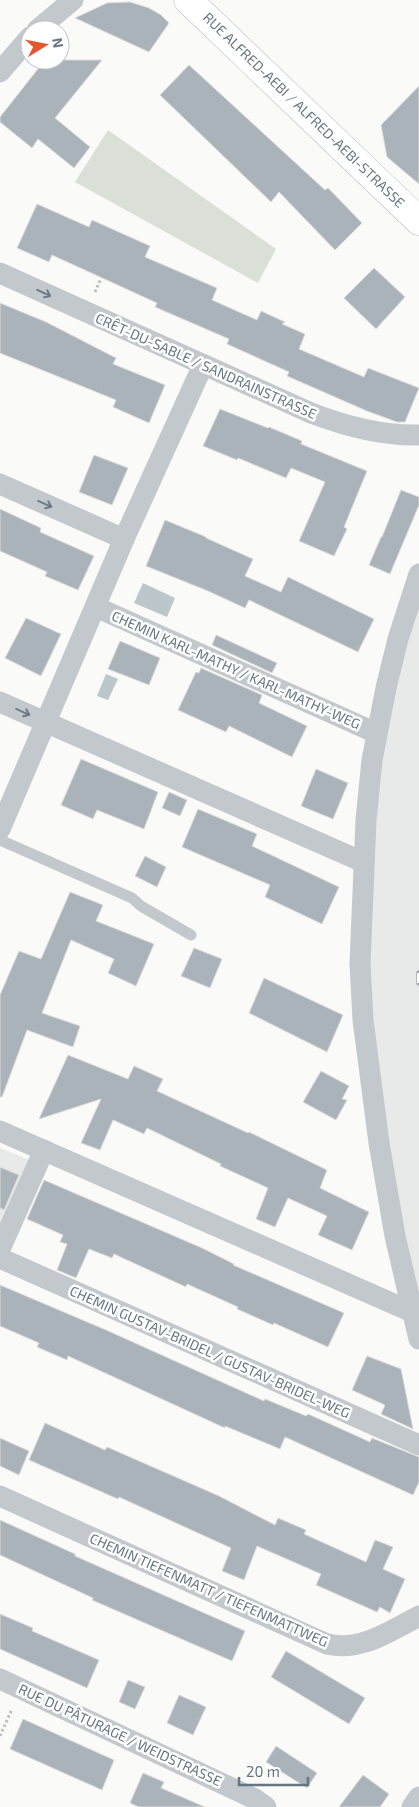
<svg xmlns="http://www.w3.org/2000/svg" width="419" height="1807" font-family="'Exo 2',sans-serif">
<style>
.built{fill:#e8e9e9}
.green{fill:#dadfd7}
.water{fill:#bbc7cb}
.building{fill:#aab3b9;stroke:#dcdcda}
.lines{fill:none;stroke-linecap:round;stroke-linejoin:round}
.primary-casing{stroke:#b5babe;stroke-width:29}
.path{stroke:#bbbfc2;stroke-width:3;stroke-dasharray:2.5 2.5;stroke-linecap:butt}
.lane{stroke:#c3c8cc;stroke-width:11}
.street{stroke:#c3c8cc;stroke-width:21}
.primary{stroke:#fff;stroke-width:28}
.rail-casing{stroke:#a2aab0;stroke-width:5.5}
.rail{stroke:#fff;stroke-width:4;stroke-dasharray:11;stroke-linecap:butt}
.oneway{stroke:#6a7a87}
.labels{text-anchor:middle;stroke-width:5;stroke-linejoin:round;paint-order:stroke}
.street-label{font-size:14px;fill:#657683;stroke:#fff}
</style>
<rect width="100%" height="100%" fill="#fafaf8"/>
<!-- built -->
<g class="built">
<polygon points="419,598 419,1298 405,1238 387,1144 371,1002 369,961 373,847 384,734"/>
<polygon points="0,1148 32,1161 0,1233"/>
</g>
<!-- green -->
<polygon class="green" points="108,130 276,249 258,283 75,182"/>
<!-- water -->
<g class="water">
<polygon points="143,583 175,598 167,617 134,603"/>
<polygon points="106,674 118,679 108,700 97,696"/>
</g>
<!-- building -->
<g class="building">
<polygon points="130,2 149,8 161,15 169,23 149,52 75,18 107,3"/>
<polygon points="45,60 102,60 55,118 90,147 74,168 38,139 32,148 0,122 0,117"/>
<polygon points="189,65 325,190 328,188 362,223 335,250 279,192 271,202 160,95"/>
<polygon points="419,86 419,184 387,157 381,125"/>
<polygon points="37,204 89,227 92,220 150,246 145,257 217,288 212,300 257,320 261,311 285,322 282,324 305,334 299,349 364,377 368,368 419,388 405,422 397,422 367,411 287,376 289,372 227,344 229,339 155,307 157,303 52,255 49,262 17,248"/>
<polygon points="374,268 405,297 376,329 344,298"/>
<polygon points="0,303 46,322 116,358 113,364 165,385 149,423 113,407 116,400 0,353"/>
<polygon points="220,409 268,428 269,427 302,441 301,444 367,471 344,527 347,529 334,556 299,541 325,482 291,468 286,478 238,458 237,460 203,446"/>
<polygon points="94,455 128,468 112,505 79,492"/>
<polygon points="401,490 419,497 419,505 390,574 369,565 381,537 382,537"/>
<polygon points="0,509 41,528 40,532 94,556 78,590 45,576 47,572 0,551"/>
<polygon points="165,520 206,537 206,538 253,559 245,576 281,592 288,577 374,619 358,652 249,600 245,608 208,591 146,566"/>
<polygon points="26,618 61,634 41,676 5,658"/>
<polygon points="216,635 277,663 272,673 212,645"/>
<polygon points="120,641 160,658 149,685 108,669"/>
<polygon points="201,668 262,695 259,703 307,726 292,757 229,726 226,732 178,710 196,672 199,673"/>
<polygon points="81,759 158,792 144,829 97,810 93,819 61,805"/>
<polygon points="316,769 348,783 333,819 301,806"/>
<polygon points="169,792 187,800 180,816 162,808"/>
<polygon points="198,809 257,834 252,846 339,887 322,924 265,897 270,885 182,847"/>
<polygon points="145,856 166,867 157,887 135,876"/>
<polygon points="70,892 103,905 96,921 154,944 136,986 108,973 114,959 71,940 42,1013 80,1026 73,1047 27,1030 2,1097 0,1097 0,995 19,951 41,959"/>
<polygon points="194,948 222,959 210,988 181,976"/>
<polygon points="264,978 343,1015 327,1052 249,1013"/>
<polygon points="68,1055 128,1079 134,1066 163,1079 157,1091 248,1133 249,1132 327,1170 320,1188 369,1212 352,1250 318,1235 327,1216 288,1198 275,1227 256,1219 268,1188 220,1166 221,1164 147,1128 144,1134 113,1120 100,1150 81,1143 101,1099 39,1119"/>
<polygon points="321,1071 349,1086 342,1099 347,1100 336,1120 303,1102"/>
<polygon points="0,1167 19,1175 4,1210 0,1208"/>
<polygon points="44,1180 202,1248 234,1264 233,1265 344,1313 328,1347 274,1323 273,1325 237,1309 238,1307 187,1284 186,1287 114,1254 112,1258 89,1249 76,1278 57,1270 67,1244 60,1242 63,1235 27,1219"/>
<polygon points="0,1285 106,1330 264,1401 265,1399 306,1416 308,1414 370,1442 372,1438 419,1457 419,1482 413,1495 285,1437 280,1449 225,1426 225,1428 68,1356 67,1360 37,1347 39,1343 0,1326"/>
<polygon points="367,1356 401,1369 413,1429 381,1414 385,1405 352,1390"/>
<polygon points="45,1423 105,1450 107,1447 219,1496 275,1525 278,1518 306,1530 304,1534 366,1562 375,1540 393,1547 383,1569 405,1579 390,1613 380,1607 377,1612 316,1585 321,1574 257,1546 244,1580 222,1571 231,1548 119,1497 118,1499 29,1460"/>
<polygon points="0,1438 29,1451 19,1475 0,1466"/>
<polygon points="0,1520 75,1554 75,1556 245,1631 232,1661 92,1600 93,1598 0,1555"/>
<polygon points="0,1614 33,1628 32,1631 99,1660 87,1688 0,1649"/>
<polygon points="286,1651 365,1698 349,1724 271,1677"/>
<polygon points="128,1680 145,1687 135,1709 119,1702"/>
<polygon points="179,1695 206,1707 193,1735 167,1723"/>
<polygon points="23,1719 114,1760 102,1790 10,1749"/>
<polygon points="276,1746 317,1773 307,1788 266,1762"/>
<polygon points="143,1773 164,1782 161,1788 205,1807 139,1807 130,1803"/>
<polygon points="363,1775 389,1794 380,1807 339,1807"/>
</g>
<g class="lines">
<defs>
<polyline id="primary" points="188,0 419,221"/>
</defs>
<!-- primary casing -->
<use href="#primary" class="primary-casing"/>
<!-- path -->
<g class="path">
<polyline points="95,292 101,278"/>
<polyline points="0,1736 12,1709"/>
</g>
<!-- lane -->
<polyline class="lane" points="0,840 132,898 141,906 191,935"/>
<!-- street -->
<g class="street">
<polyline points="37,30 73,0"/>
<polyline points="0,72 30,37"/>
<path d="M 0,273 L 311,413 C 345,426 382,436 419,435"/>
<polyline points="0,484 124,539"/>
<polyline points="419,574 398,639 386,688 372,760 366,820 360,964 363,1020 379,1143 395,1236 419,1339"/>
<polyline points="96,607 376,733"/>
<polyline points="0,702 363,862"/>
<polyline points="0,829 124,539 203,365"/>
<polyline points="0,1131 412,1312"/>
<polyline points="0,1249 44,1150"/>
<polyline points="0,1258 419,1445"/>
<path d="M 0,1496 L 327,1644 C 361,1652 390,1631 419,1616"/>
<polyline points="0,1679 255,1799 266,1807"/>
<polyline points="412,1807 419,1797"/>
</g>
<!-- primary -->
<use href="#primary" class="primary"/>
<defs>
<polyline id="rail" points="419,973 419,983"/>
</defs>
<!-- rail casing -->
<use href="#rail" class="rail-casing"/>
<!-- rail -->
<use href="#rail" class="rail"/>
</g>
<!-- one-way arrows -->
<defs><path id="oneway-shaft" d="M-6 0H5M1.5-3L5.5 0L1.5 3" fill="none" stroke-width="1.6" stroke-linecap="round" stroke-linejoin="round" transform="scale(1.25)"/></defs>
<g class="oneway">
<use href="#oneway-shaft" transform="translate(44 293) rotate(25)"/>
<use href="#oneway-shaft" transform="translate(45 504) rotate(24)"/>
<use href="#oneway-shaft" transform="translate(23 712) rotate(24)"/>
</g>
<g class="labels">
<!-- street labels -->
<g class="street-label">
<text transform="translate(304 110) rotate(44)" y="5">RUE ALFRED-AEBI / ALFRED-AEBI-STRASSE</text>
<text transform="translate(206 366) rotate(24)" y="5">CRÊT-DU-SABLE / SANDRAINSTRASSE</text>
<text transform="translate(236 670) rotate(24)" y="5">CHEMIN KARL-MATHY / KARL-MATHY-WEG</text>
<text transform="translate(210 1352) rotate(24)" y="5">CHEMIN GUSTAV-BRIDEL / GUSTAV-BRIDEL-WEG</text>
<text transform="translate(209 1590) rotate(24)" y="5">CHEMIN TIEFENMATT / TIEFENMATTWEG</text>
<text transform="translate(120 1735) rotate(25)" y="5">RUE DU PÂTURAGE / WEIDSTRASSE</text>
</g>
</g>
<!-- north arrow -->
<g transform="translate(45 45) rotate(80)"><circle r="24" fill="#ffffff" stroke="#c1c8cd"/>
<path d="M0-4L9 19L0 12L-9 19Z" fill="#e4572e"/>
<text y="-8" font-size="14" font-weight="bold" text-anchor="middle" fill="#657683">N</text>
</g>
<!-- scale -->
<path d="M239 1777v8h69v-8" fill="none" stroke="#657683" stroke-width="2.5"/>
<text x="246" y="1777" font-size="15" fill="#657683" stroke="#ffffff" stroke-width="4" paint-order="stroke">20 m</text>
</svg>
